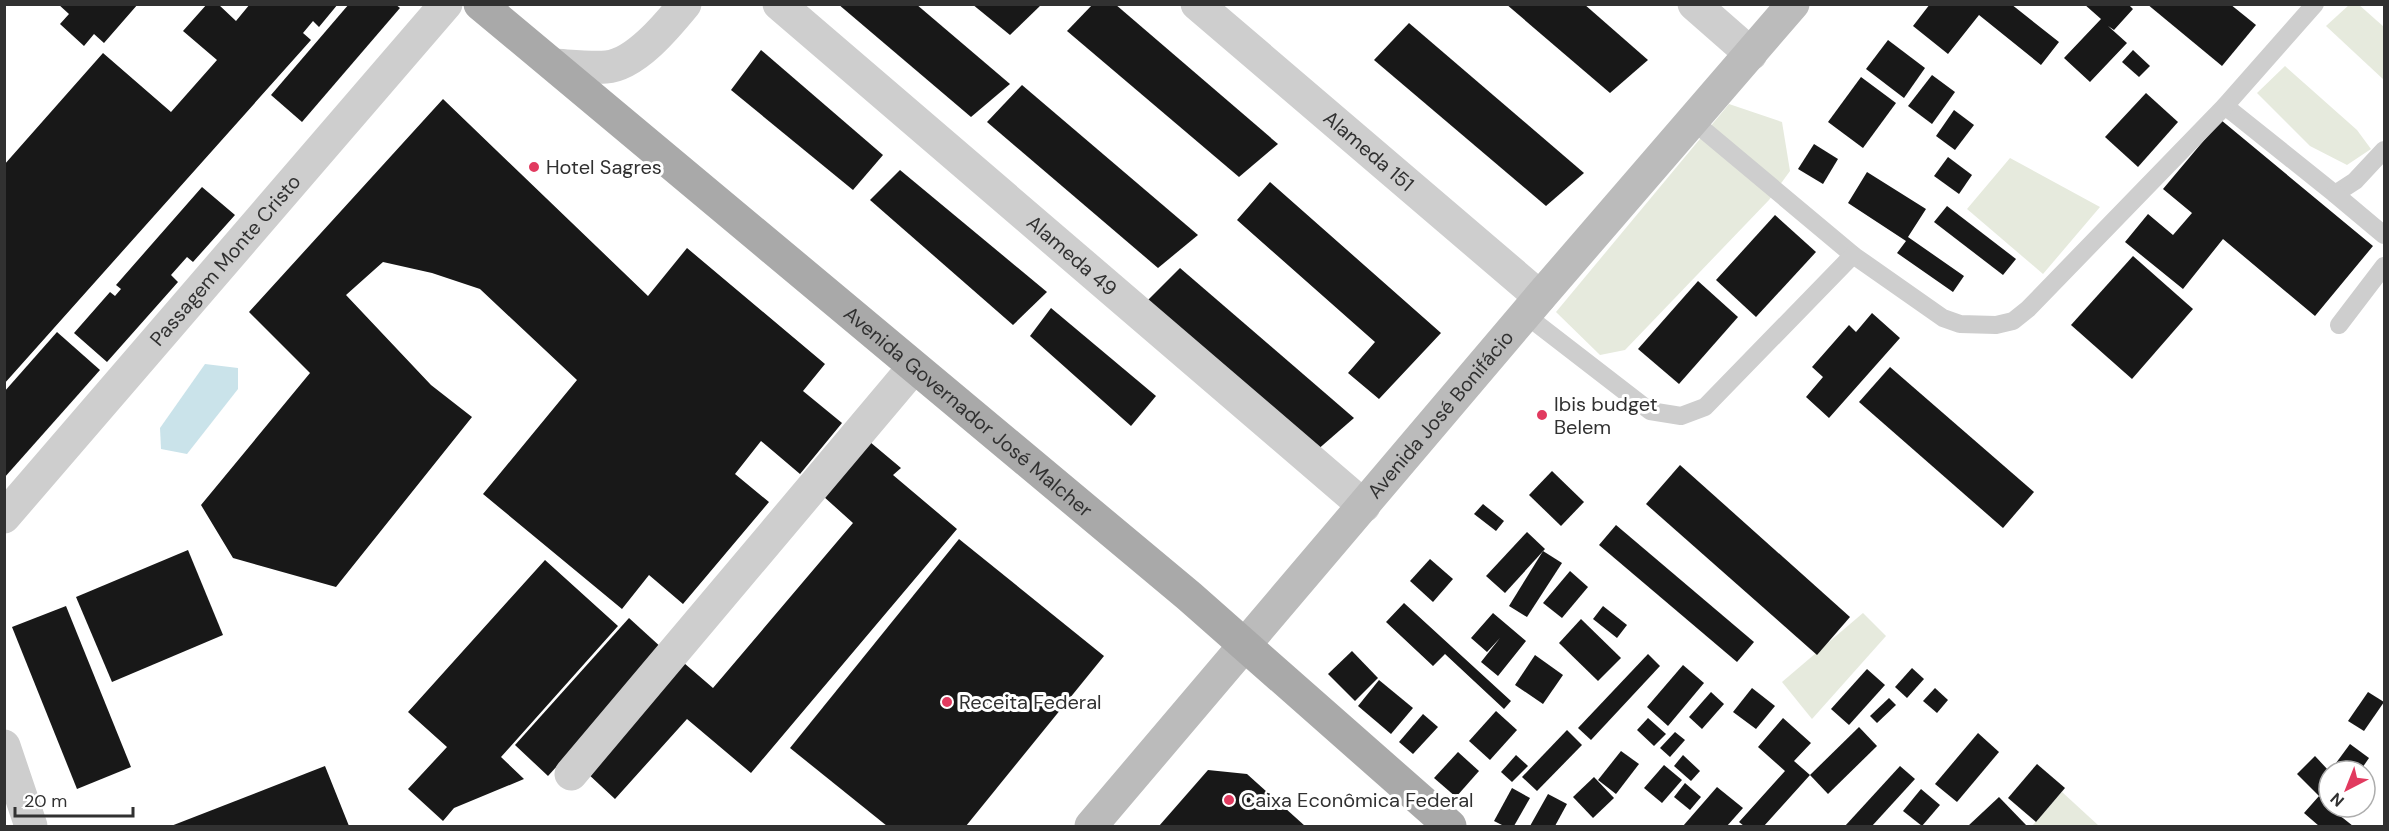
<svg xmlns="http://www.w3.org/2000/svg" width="2389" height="831" font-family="'DM Sans',sans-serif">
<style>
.green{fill:#e6eadd}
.water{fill:#cae3ea}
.building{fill:#181818}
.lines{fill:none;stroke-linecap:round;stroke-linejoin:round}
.service{stroke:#cecece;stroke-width:18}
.minor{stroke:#cecece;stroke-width:33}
.tertiary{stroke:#cecece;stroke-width:33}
.secondary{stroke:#bbb;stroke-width:33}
.primary{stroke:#a9a9a9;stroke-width:33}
.poi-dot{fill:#e13a5f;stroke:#fff;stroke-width:2}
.labels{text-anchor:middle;stroke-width:6;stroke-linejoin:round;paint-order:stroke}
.street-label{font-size:20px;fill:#313131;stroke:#fff}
.poi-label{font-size:20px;fill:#313131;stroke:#fff;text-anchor:start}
</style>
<rect width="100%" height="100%" fill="#fff"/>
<!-- green -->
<g class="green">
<polygon points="2358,4 2384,27 2384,80 2326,26 2349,5"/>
<polygon points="2285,66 2357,130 2371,149 2347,165 2310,146 2257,93"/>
<polygon points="1729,104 1782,122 1790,171 1769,200 1625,350 1600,355 1556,312"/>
<polygon points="2010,158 2100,207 2043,274 1967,209"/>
<polygon points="1863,613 1886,636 1812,719 1782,682"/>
<polygon points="2062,792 2099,826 2032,826"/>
</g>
<!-- water -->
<polygon class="water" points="205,364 238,368 238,389 187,454 161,449 160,428"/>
<!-- building -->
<g class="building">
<polygon points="58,4 138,4 104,43 94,34 84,46 60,24 69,14"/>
<polygon points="207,4 218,4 236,21 250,4 338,4 319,27 313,21 303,33 311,40 4,384 4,165 103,53 171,112 217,60 183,31"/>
<polygon points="349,4 395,4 400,8 302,122 271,95"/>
<polygon points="838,4 916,4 1010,84 971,117"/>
<polygon points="972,4 1042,4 1010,35"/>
<polygon points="1093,4 1115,4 1278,144 1239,177 1067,31"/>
<polygon points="1506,4 1584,4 1648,60 1610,93"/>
<polygon points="1930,4 2011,4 2059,42 2041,65 1979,15 1948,54 1913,26"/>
<polygon points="2084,4 2128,4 2133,9 2114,30 2108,26 2127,43 2090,82 2064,58 2101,19"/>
<polygon points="2147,4 2230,4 2256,25 2222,66"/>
<polygon points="1409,23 1584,173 1546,206 1374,60"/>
<polygon points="1888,40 1925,68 1904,98 1866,69"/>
<polygon points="761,50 883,155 853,190 731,90"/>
<polygon points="2133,50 2150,66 2139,77 2122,62"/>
<polygon points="1932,75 1955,92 1932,124 1908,106"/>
<polygon points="1861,77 1896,103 1863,148 1828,122"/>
<polygon points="1022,85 1198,235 1158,268 987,122"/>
<polygon points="2146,93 2178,122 2138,167 2105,137"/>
<polygon points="443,99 648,296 687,248 825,364 803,391 842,423 800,474 761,441 735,474 769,502 683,604 649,575 622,609 483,494 577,380 480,289 432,273 383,262 346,295 431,385 472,417 336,587 233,558 201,505 310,373 249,312"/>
<polygon points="1954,110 1974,125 1955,150 1936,136"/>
<polygon points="2221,120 2373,246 2315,316 2223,239 2183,289 2125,242 2148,214 2173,235 2192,213 2163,189"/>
<polygon points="1814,144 1838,159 1823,184 1798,169"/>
<polygon points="1948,157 1972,175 1959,194 1934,176"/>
<polygon points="900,170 1047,292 1013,325 870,200"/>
<polygon points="1867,172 1926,209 1908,237 1964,276 1953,292 1897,253 1906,241 1848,203"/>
<polygon points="1270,182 1441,333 1379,399 1348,373 1375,342 1237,220"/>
<polygon points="202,187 235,215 193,262 187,257 171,275 178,282 107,362 74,333 110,292 115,296 121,289 116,285"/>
<polygon points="1947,206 2016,259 2003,275 1934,222"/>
<polygon points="1775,215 1816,252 1756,317 1716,280"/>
<polygon points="2133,256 2193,309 2132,379 2071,325"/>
<polygon points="1180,268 1354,418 1316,451 1143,305"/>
<polygon points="1698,281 1738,317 1679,384 1638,349"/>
<polygon points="1051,308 1156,396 1131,426 1030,336"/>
<polygon points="1872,313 1900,338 1829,418 1806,397 1823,377 1812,367 1849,325 1856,332"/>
<polygon points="57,332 100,370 4,478 4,392"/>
<polygon points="1890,367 2034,492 2003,528 1859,402"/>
<polygon points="870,442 901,468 893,475 957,529 751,773 687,719 615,799 586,772 684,663 713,688 853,523 823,496"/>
<polygon points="1680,465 1850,617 1817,655 1646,504"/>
<polygon points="1552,471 1584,502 1561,526 1529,495"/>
<polygon points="1483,504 1504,521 1496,531 1474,514"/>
<polygon points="1616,525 1754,642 1737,662 1599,545"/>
<polygon points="1527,532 1545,549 1505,593 1486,576"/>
<polygon points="959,539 1104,656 966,826 887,826 790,748"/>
<polygon points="188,550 223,635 112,682 76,597"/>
<polygon points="1543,551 1562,563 1527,617 1509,606"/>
<polygon points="1430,559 1453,579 1433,602 1410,581"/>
<polygon points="545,560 618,626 501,757 524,779 454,808 443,821 408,789 447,747 408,712"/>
<polygon points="1570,571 1588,587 1562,618 1543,603"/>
<polygon points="1404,603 1511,701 1504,709 1445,654 1433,666 1386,622"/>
<polygon points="66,606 131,767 77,789 12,627"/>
<polygon points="1603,606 1627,625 1617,638 1593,619"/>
<polygon points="1493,613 1526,641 1498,676 1481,662 1500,638 1487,652 1471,638"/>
<polygon points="629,618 663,649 548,776 515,745"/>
<polygon points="1581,619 1621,658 1598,681 1559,643"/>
<polygon points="1352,651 1378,678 1355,701 1328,674"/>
<polygon points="1648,654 1660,666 1591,740 1578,728"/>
<polygon points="1535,655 1563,675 1543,704 1515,685"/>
<polygon points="1683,665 1704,683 1668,726 1647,707"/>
<polygon points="1912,668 1924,679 1907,698 1895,687"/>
<polygon points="1867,669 1885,685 1849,725 1831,709"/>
<polygon points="1379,680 1413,708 1391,734 1358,706"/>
<polygon points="1752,688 1775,706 1756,729 1733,712"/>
<polygon points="1935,688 1948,700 1937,713 1923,701"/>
<polygon points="1711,692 1724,704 1702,729 1689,717"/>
<polygon points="2368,692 2384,702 2364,731 2348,721"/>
<polygon points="1889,698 1896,705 1877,723 1870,716"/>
<polygon points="1496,711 1517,730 1490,760 1469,741"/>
<polygon points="1423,714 1438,727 1413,754 1399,742"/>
<polygon points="1648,718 1666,734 1654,746 1637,730"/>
<polygon points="1783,718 1811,743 1794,761 1810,775 1764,826 1744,826 1739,822 1785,771 1758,747"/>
<polygon points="1859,727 1877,746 1828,794 1810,775"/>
<polygon points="1567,730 1582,745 1537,791 1522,777"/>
<polygon points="1675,732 1685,740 1670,757 1660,748"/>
<polygon points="1978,733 1999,752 1957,802 1935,784"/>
<polygon points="2350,744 2369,758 2360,771 2347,771 2336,763"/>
<polygon points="1621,751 1639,764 1616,794 1598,780"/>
<polygon points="1458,752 1479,771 1456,797 1434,778"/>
<polygon points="1516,755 1528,766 1512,782 1501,772"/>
<polygon points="1683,755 1700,771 1691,781 1674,766"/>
<polygon points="2315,756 2329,771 2329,787 2319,796 2297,774"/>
<polygon points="2037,764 2065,788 2036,822 2008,798"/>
<polygon points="1664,765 1682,780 1662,803 1644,788"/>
<polygon points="325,766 349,826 171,826"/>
<polygon points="1900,766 1915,779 1872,826 1845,826"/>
<polygon points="1208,770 1247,774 1305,826 1159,826"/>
<polygon points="1594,777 1614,798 1593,818 1573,797"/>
<polygon points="1685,783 1701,797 1690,810 1674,797"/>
<polygon points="1717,787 1743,808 1727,826 1683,826"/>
<polygon points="1512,788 1530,798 1514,826 1504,826 1494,821"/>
<polygon points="1921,789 1940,805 1922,826 1903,811"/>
<polygon points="1548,794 1567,804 1555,826 1530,826"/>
<polygon points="2319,796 2329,807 2353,826 2319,826 2304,813"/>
<polygon points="1999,797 2027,826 1968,826"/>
</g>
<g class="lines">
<!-- service -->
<g class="service">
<polyline points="2225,106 2335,194 2355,181 2384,150"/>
<polyline points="1693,121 1853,255 1943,318 1960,324 1996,325 2013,321 2028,309 2225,106 2315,4"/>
<polyline points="2335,194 2384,235"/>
<polyline points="1527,316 1650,411 1681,416 1705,407 1853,255"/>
<polyline points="2339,325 2384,266"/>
</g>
<!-- minor -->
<g class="minor">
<path id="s1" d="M 779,4 L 1364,506"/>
<path id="s2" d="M 1197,4 L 1540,297"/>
<polyline points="1694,4 1751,54"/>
<path id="s3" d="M 4,517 L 446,4"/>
<polyline points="4,746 31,826"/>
<polyline points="571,774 914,367"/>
</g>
<!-- tertiary -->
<path class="tertiary" d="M 554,65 C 571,66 589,68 606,67 C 635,65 667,26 685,4"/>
<!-- secondary -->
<path class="secondary" id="s4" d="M 1091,826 L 1540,297 L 1793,4"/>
<!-- primary -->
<path class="primary" id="s5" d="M 480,4 L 1189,596 L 1450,826"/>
</g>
<!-- markers -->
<g class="poi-dot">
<circle cx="534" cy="167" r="6"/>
<circle cx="1542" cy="415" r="6"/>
<circle cx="947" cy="702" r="6"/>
<circle cx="1229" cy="800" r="6"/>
</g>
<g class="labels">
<!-- street labels -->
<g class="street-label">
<text dy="7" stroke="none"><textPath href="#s2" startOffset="226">Alameda 151</textPath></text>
<text dy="7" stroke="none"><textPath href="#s1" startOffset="386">Alameda 49</textPath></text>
<text dy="7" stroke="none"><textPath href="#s3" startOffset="339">Passagem Monte Cristo</textPath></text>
<text dy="7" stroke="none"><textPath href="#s5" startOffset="636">Avenida Governador José Malcher</textPath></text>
<text dy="7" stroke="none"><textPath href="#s4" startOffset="540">Avenida José Bonifácio</textPath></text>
</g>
<!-- poi labels -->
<g class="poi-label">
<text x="546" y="174">Hotel Sagres</text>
<text x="1554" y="411">Ibis budget<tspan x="1554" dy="23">Belem</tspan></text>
<text x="959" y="709">Receita Federal</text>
<text x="1241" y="807">Caixa Econômica Federal</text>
</g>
</g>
<!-- border -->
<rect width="2389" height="831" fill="none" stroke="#313131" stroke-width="12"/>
<!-- north arrow -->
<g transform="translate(2347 789) rotate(222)"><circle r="28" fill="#ffffff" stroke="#adadad" stroke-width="1.5"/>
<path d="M0-4.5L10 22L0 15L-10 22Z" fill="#e13a5f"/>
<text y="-9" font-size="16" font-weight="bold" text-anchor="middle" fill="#313131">N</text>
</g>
<!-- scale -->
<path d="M15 807v9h118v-9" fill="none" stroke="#313131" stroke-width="3"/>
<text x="24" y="807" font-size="18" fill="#313131" stroke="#ffffff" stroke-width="4.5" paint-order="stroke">20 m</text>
</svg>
